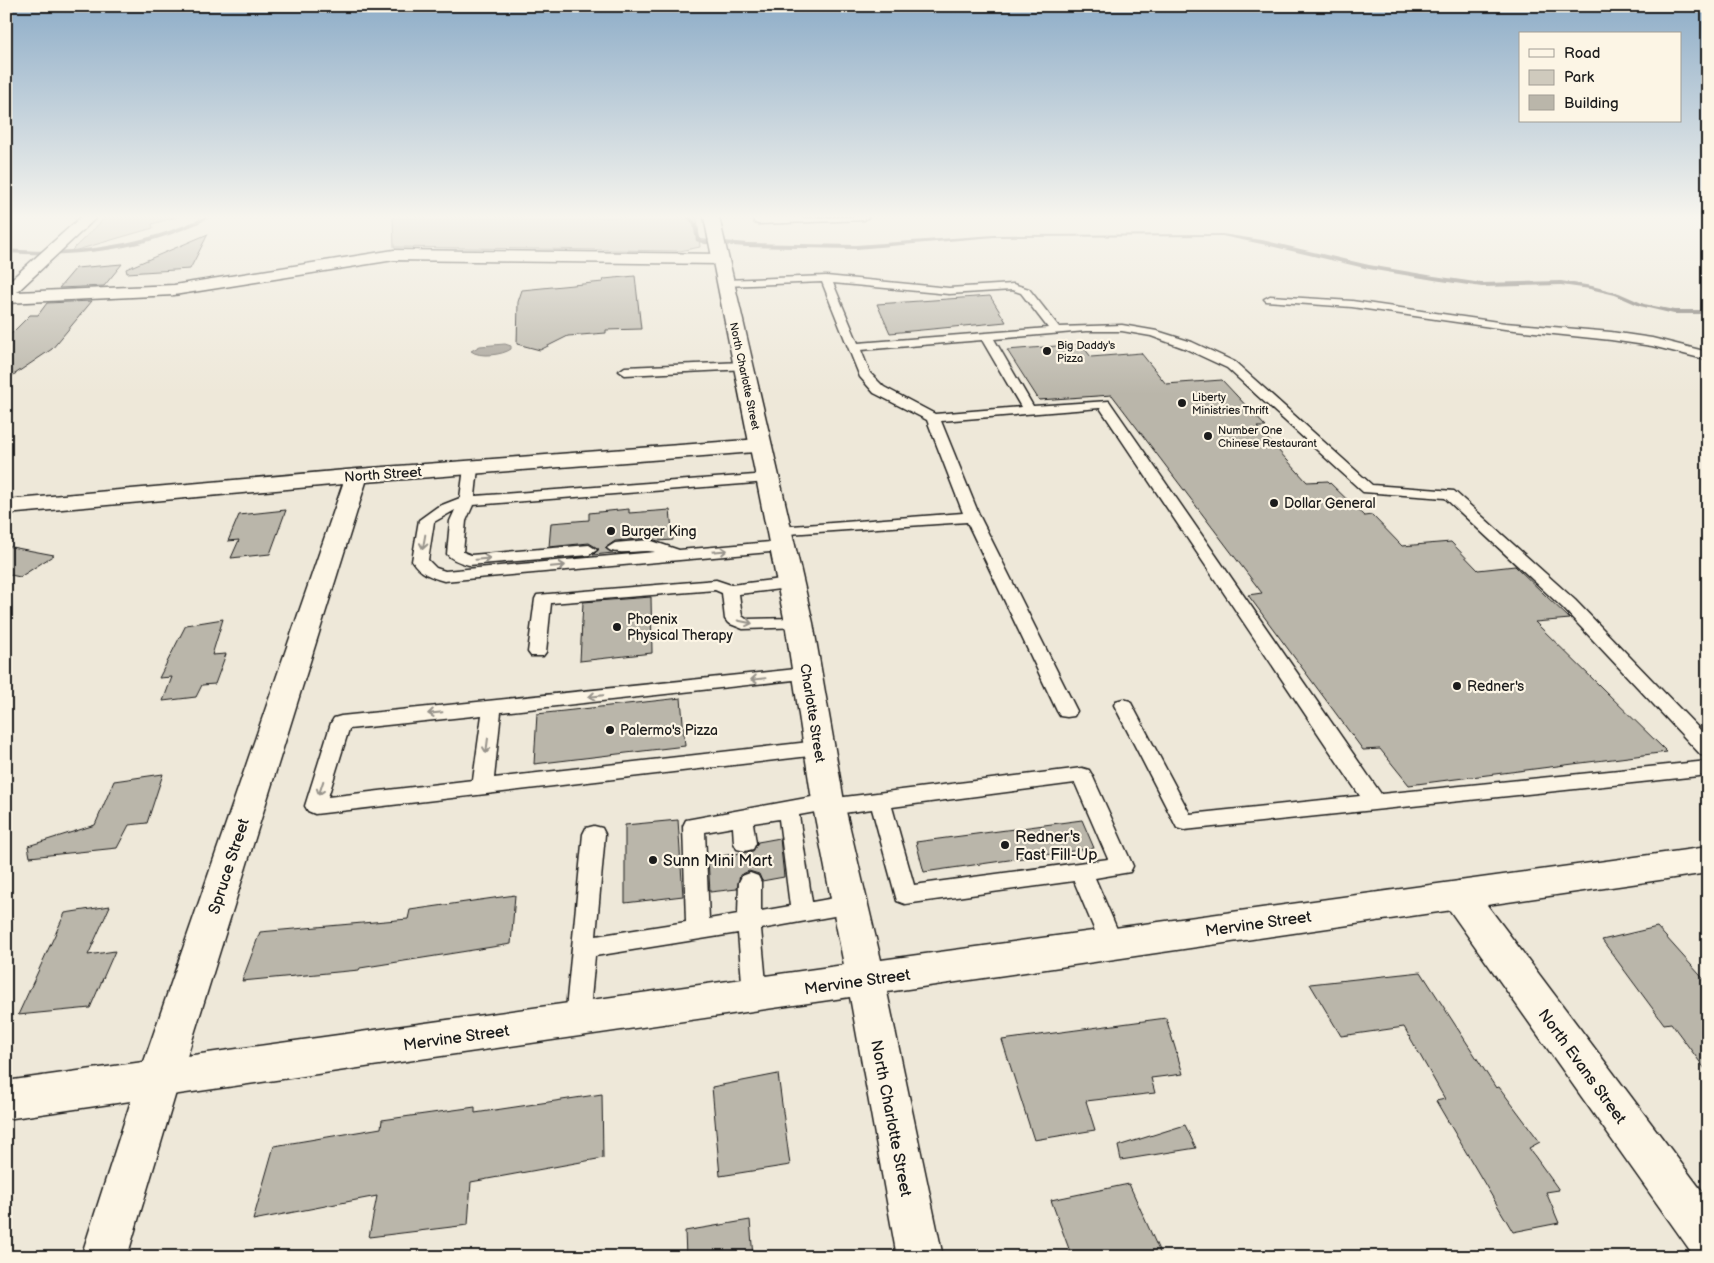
<svg xmlns="http://www.w3.org/2000/svg" width="1714" height="1263" font-family="'Balsamiq Sans',sans-serif">
<style>
.green{fill:#cfcabd;stroke:#76736c}
.water{fill:#a7a299;stroke:#6f6c67}
.lines{fill:none;stroke-linecap:round;stroke-linejoin:round}
.stream{fill:#6f6c67;fill-rule:evenodd}
.building{fill:#bab6aa;stroke:#1c1c1c}
.lane-casing{stroke:#1c1c1c;stroke-width:3}
.street-casing{stroke:#1c1c1c;stroke-width:3}
.secondary-casing{stroke:#1c1c1c;stroke-width:3}
.lane{fill:#fcf5e5;fill-rule:evenodd}
.street{fill:#fcf5e5;fill-rule:evenodd}
.secondary{fill:#fcf5e5;fill-rule:evenodd}
.oneway{stroke:#97938b}
.poi-dot{fill:#1c1c1c;stroke:#fcf5e5;stroke-width:2}
.labels{text-anchor:middle;stroke-width:4.5;stroke-linejoin:round;paint-order:stroke}
.far-poi-label{font-size:11px;fill:#1c1c1c;stroke:#fcf5e5;text-anchor:start}
.far-street-label{font-size:11px;fill:#1c1c1c;stroke:#fcf5e5}
.street-label{font-size:14px;fill:#1c1c1c;stroke:#fcf5e5}
.poi-label{font-size:14px;fill:#1c1c1c;stroke:#fcf5e5;text-anchor:start}
.near-poi-label{font-size:16px;fill:#1c1c1c;stroke:#fcf5e5;text-anchor:start}
.near-street-label{font-size:16px;fill:#1c1c1c;stroke:#fcf5e5}
</style>
<rect width="100%" height="100%" fill="#eee8d9"/>
<filter id="ink" filterUnits="userSpaceOnUse"><feTurbulence type="fractalNoise" baseFrequency=".02" numOctaves="2"/><feDisplacementMap in="SourceGraphic" scale="10" xChannelSelector="R" yChannelSelector="G"/><feConvolveMatrix kernelMatrix="1 2 1 2 8 2 1 2 1" color-interpolation-filters="sRGB"/></filter>
<g filter="url(#ink)">
<!-- green -->
<g class="green">
<polygon points="106,217 176,217 152,224 153,228 70,252"/>
<polygon points="393,217 697,217 700,247 680,251 394,247"/>
</g>
<!-- water -->
<path class="water" d="M 505,344 L 511,346 L 511,349 C 503,355 479,358 471,351 L 480,346 Z"/>
<g class="lines">
<!-- stream -->
<g class="stream">
<path d="M 204,217 L 210,217 C 199,224 185,229 172,234 C 118,253 62,257 6,253 L 6,249 C 75,255 140,246 204,217 Z"/>
<polygon points="686,217 691,217 697,224 700,239 747,243 856,245 994,235 1222,234 1262,240 1369,265 1434,276 1482,283 1561,281 1592,286 1619,293 1644,304 1674,310 1708,310 1708,314 1674,314 1640,306 1615,295 1590,289 1561,285 1482,287 1434,280 1369,269 1262,244 1222,236 994,237 856,249 747,247 705,244 696,241 693,224"/>
</g>
</g>
<!-- building -->
<g class="building">
<polygon points="208,234 190,269 127,273 126,269"/>
<polygon points="122,264 104,286 59,288 76,268"/>
<polygon points="635,276 641,329 606,330 606,333 568,336 540,350 517,344 518,302 522,290 603,282 604,279"/>
<polygon points="990,296 1006,322 890,333 877,304"/>
<polygon points="92,301 52,349 6,380 6,339 30,315 38,315 47,303"/>
<polygon points="1081,344 1091,357 1141,353 1166,384 1222,380 1266,427 1257,427 1307,482 1328,481 1364,516 1372,515 1402,546 1451,542 1478,570 1515,566 1570,619 1535,622 1667,752 1409,785 1380,749 1363,750 1248,595 1262,593 1112,395 1039,400 1007,350"/>
<polygon points="629,509 629,513 670,510 673,540 658,541 649,538 615,541 605,548 613,553 593,555 599,549 589,543 549,547 551,523 589,520 589,513"/>
<polygon points="286,510 270,554 231,558 239,540 228,541 239,515"/>
<polygon points="6,546 54,555 20,577 6,574"/>
<polygon points="651,597 652,653 580,661 583,602"/>
<polygon points="223,619 212,655 226,654 215,684 202,685 196,697 163,701 172,677 159,678 186,625"/>
<polygon points="681,698 685,746 534,764 537,714"/>
<polygon points="163,774 147,823 129,825 117,848 30,857 28,846 95,825 114,781"/>
<polygon points="678,820 683,896 625,903 625,825"/>
<polygon points="1082,820 1094,848 924,872 916,842"/>
<polygon points="780,838 784,877 762,881 759,874 749,871 740,875 737,889 710,892 708,858 753,851 758,842"/>
<polygon points="515,895 511,944 360,968 359,970 242,981 260,932 408,919 410,910"/>
<polygon points="110,906 88,955 115,951 90,1008 18,1015 65,913"/>
<polygon points="1657,927 1708,984 1708,1073 1671,1023 1664,1024 1602,940"/>
<polygon points="1421,972 1496,1088 1499,1087 1540,1142 1529,1148 1559,1190 1546,1192 1559,1223 1513,1232 1436,1101 1445,1099 1404,1027 1341,1036 1310,984"/>
<polygon points="1166,1018 1183,1074 1151,1078 1155,1093 1086,1101 1095,1130 1034,1140 1002,1040"/>
<polygon points="778,1074 790,1165 720,1176 712,1087"/>
<polygon points="602,1094 603,1158 471,1182 468,1225 369,1237 377,1196 253,1220 274,1146 381,1128 382,1120 475,1107 475,1113"/>
<polygon points="1185,1125 1196,1148 1121,1160 1118,1146"/>
<polygon points="1129,1184 1162,1257 1072,1257 1051,1200"/>
<polygon points="750,1220 753,1257 686,1257 685,1231"/>
</g>
<g class="lines">
<defs>
<g id="lane">
<polygon points="752,217 762,218 869,217 864,220 758,224 755,223"/>
<path d="M 826,276 L 949,288 L 1013,284 L 1029,289 L 1059,327 L 1122,325 L 1157,331 L 1192,342 L 1235,362 L 1372,485 L 1454,491 L 1575,600 L 1708,738 L 1708,757 L 1701,755 L 1563,608 L 1445,498 L 1363,492 L 1227,368 L 1184,348 L 1151,336 L 1122,331 L 1086,331 L 994,339 L 1033,406 L 1109,401 L 1381,794 L 1708,761 L 1708,775 L 1184,830 L 1177,828 L 1114,705 L 1116,701 L 1123,699 L 1130,701 L 1190,814 L 1360,796 L 1100,408 L 941,421 L 980,517 L 1077,711 L 1074,716 L 1067,717 L 1060,716 L 1057,711 L 967,522 L 773,535 L 771,532 L 773,529 L 779,527 L 963,513 L 927,420 L 874,393 L 860,377 L 822,282 L 725,286 L 720,283 L 725,280 ZM 833,283 L 949,294 L 1012,290 L 1021,293 L 1048,328 L 858,343 ZM 982,340 L 1021,407 L 935,414 L 884,387 L 870,373 L 861,350 Z"/>
<polygon points="1270,296 1352,301 1505,323 1611,332 1652,338 1708,352 1708,360 1652,346 1611,340 1505,329 1352,307 1266,301 1264,299"/>
<polygon points="743,362 747,363 749,366 747,369 625,375 619,371 625,367"/>
<path d="M 471,464 L 478,468 L 475,496 L 768,474 L 775,478 L 768,482 L 473,505 L 466,521 L 463,552 L 471,555 L 589,545 L 597,550 L 589,555 L 469,565 C 462,563 451,560 447,554 L 450,521 L 455,510 L 434,522 L 428,560 L 436,568 L 445,571 L 655,552 C 643,548 614,557 607,548 L 615,543 L 649,540 L 679,550 L 782,541 L 790,546 L 782,551 L 444,581 C 430,577 420,573 412,561 L 419,520 L 437,507 L 460,498 L 464,468 Z"/>
<polygon points="790,578 796,579 798,583 796,587 739,594 742,616 746,619 799,618 805,619 808,623 805,627 743,629 728,623 725,619 722,593 715,590 551,603 546,652 543,656 531,656 528,652 535,599 537,595 716,580 731,585"/>
<path d="M 806,668 L 812,670 L 815,674 L 812,678 L 501,712 L 494,778 L 818,741 L 825,743 L 828,748 L 825,753 L 818,755 L 315,814 L 308,811 L 305,806 L 331,723 L 334,718 L 341,716 ZM 482,715 L 473,780 L 328,797 L 349,729 Z"/>
<path d="M 1082,768 L 1089,770 L 1092,775 L 1133,866 L 1130,872 L 1095,878 L 1123,943 L 1119,950 L 1111,953 L 1103,950 L 1074,881 L 905,904 L 897,901 L 872,809 L 829,815 L 821,811 L 799,815 L 812,902 L 851,895 L 859,898 L 862,904 L 859,910 L 851,913 L 761,929 L 767,994 L 764,1001 L 755,1005 L 746,1001 L 743,994 L 738,933 L 595,956 L 589,1020 L 586,1028 L 577,1031 L 568,1028 L 565,1020 L 583,834 L 586,828 L 594,826 L 602,828 L 605,834 L 596,936 L 686,922 L 683,826 L 686,820 L 828,794 L 836,798 ZM 1075,783 L 1108,859 L 914,885 L 892,807 ZM 779,819 L 790,906 L 761,911 L 761,882 L 758,876 L 750,873 L 742,876 L 739,882 L 738,914 L 709,919 L 705,832 L 733,827 L 734,843 L 737,849 L 745,851 L 753,849 L 756,843 L 753,823 Z"/>
</g>
<g id="street">
<polygon points="81,217 97,217 17,292 174,285 394,250 719,254 727,259 719,264 394,260 174,295 6,303 6,284"/>
<polygon points="760,439 768,441 771,446 768,451 366,482 180,1079 127,1257 81,1257 138,1079 343,484 6,514 6,500 357,469"/>
<polygon points="1459,881 1472,885 1708,1199 1708,1257 1692,1253 1446,905 1441,895 1446,885"/>
</g>
<polygon id="secondary" points="704,217 719,217 813,623 845,807 881,960 1708,847 1708,873 887,992 943,1257 897,1257 850,997 6,1119 6,1081 844,965 813,807 785,623"/>
</defs>
<!-- lane casing -->
<use href="#lane" class="lane-casing"/>
<!-- street casing -->
<use href="#street" class="street-casing"/>
<!-- secondary casing -->
<use href="#secondary" class="secondary-casing"/>
<!-- lane -->
<use href="#lane" class="lane"/>
<!-- street -->
<use href="#street" class="street"/>
<!-- secondary -->
<use href="#secondary" class="secondary"/>
</g>
<!-- one-way arrows -->
<defs><path id="oneway-shaft" d="M-6 0H5M1.5-3L5.5 0L1.5 3" fill="none" stroke-width="1.6" stroke-linecap="round" stroke-linejoin="round" transform="scale(1.25)"/></defs>
<g class="oneway">
<use href="#oneway-shaft" transform="translate(424 542) rotate(100)"/>
<use href="#oneway-shaft" transform="translate(720 551) rotate(-5)"/>
<use href="#oneway-shaft" transform="translate(483 559) rotate(-5)"/>
<use href="#oneway-shaft" transform="translate(558 566) rotate(-5)"/>
<use href="#oneway-shaft" transform="translate(745 622) rotate(12)"/>
<use href="#oneway-shaft" transform="translate(758 679) rotate(174)"/>
<use href="#oneway-shaft" transform="translate(596 696) rotate(174)"/>
<use href="#oneway-shaft" transform="translate(435 713) rotate(174)"/>
<use href="#oneway-shaft" transform="translate(487 746) rotate(97)"/>
<use href="#oneway-shaft" transform="translate(321 788) rotate(108)"/>
</g>
</g>
<!-- sky -->
<linearGradient id="sky" x2="0" y2="1"><stop stop-color="#8eadc8"/><stop offset="0.55" stop-color="#f7f5ee"/><stop offset="1" stop-color="#f7f5ee" stop-opacity="0"/></linearGradient>
<rect width="1714" height="394" fill="url(#sky)"/>
<!-- markers -->
<g class="poi-dot">
<circle cx="1047" cy="351" r="5"/>
<circle cx="1182" cy="403" r="5"/>
<circle cx="1208" cy="436" r="5"/>
<circle cx="1274" cy="503" r="5"/>
<circle cx="611" cy="531" r="5"/>
<circle cx="617" cy="627" r="5"/>
<circle cx="1457" cy="686" r="5"/>
<circle cx="610" cy="730" r="5"/>
<circle cx="1005" cy="845" r="5"/>
<circle cx="653" cy="860" r="5"/>
</g>
<g class="labels">
<!-- far-poi labels -->
<g class="far-poi-label">
<text x="1057" y="349">Big Daddy's<tspan x="1057" dy="13">Pizza</tspan></text>
<text x="1192" y="401">Liberty<tspan x="1192" dy="13">Ministries Thrift</tspan></text>
<text x="1218" y="434">Number One<tspan x="1218" dy="13">Chinese Restaurant</tspan></text>
</g>
<!-- far-street labels -->
<g class="far-street-label">
<text transform="translate(745 376) rotate(78)" y="4">North Charlotte Street</text>
</g>
<!-- street labels -->
<g class="street-label">
<text transform="translate(383 474) rotate(-4)" y="5">North Street</text>
<text transform="translate(813 713) rotate(81)" y="5">Charlotte Street</text>
</g>
<!-- poi labels -->
<g class="poi-label">
<text x="1284" y="508">Dollar General</text>
<text x="621" y="536">Burger King</text>
<text x="627" y="624">Phoenix<tspan x="627" dy="16">Physical Therapy</tspan></text>
<text x="1467" y="691">Redner's</text>
<text x="620" y="735">Palermo's Pizza</text>
</g>
<!-- near-poi labels -->
<g class="near-poi-label">
<text x="1015" y="842">Redner's<tspan x="1015" dy="18">Fast Fill-Up</tspan></text>
<text x="663" y="866">Sunn Mini Mart</text>
</g>
<!-- near-street labels -->
<g class="near-street-label">
<text transform="translate(228 866) rotate(-72)" y="6">Spruce Street</text>
<text transform="translate(1258 923) rotate(-8)" y="6">Mervine Street</text>
<text transform="translate(857 981) rotate(-8)" y="6">Mervine Street</text>
<text transform="translate(456 1037) rotate(-8)" y="6">Mervine Street</text>
<text transform="translate(1583 1066) rotate(54)" y="6">North Evans Street</text>
<text transform="translate(892 1118) rotate(79)" y="6">North Charlotte Street</text>
</g>
</g>
<!-- margin -->
<rect width="1714" height="1263" fill="none" stroke="#fcf5e5" stroke-width="25"/>
<rect x="12" y="12" width="1689" height="1238" fill="none" stroke="#1c1c1c" stroke-width="2" filter="url(#ink)"/>
<!-- legend -->
<rect x="1519" y="32" width="162" height="90" fill="#fcf5e5" stroke="#a29e95"/>
<rect x="1529" y="49" width="25" height="8" fill="#fcf5e5" stroke="#a29e95"/>
<text x="1564" y="58" font-size="15" fill="#1c1c1c">Road</text>
<rect x="1529" y="70" width="25" height="15" fill="#cfcabd" stroke="#a29e95"/>
<text x="1564" y="82" font-size="15" fill="#1c1c1c">Park</text>
<rect x="1529" y="95" width="25" height="15" fill="#bab6aa" stroke="#a29e95"/>
<text x="1564" y="108" font-size="15" fill="#1c1c1c">Building</text>
</svg>
